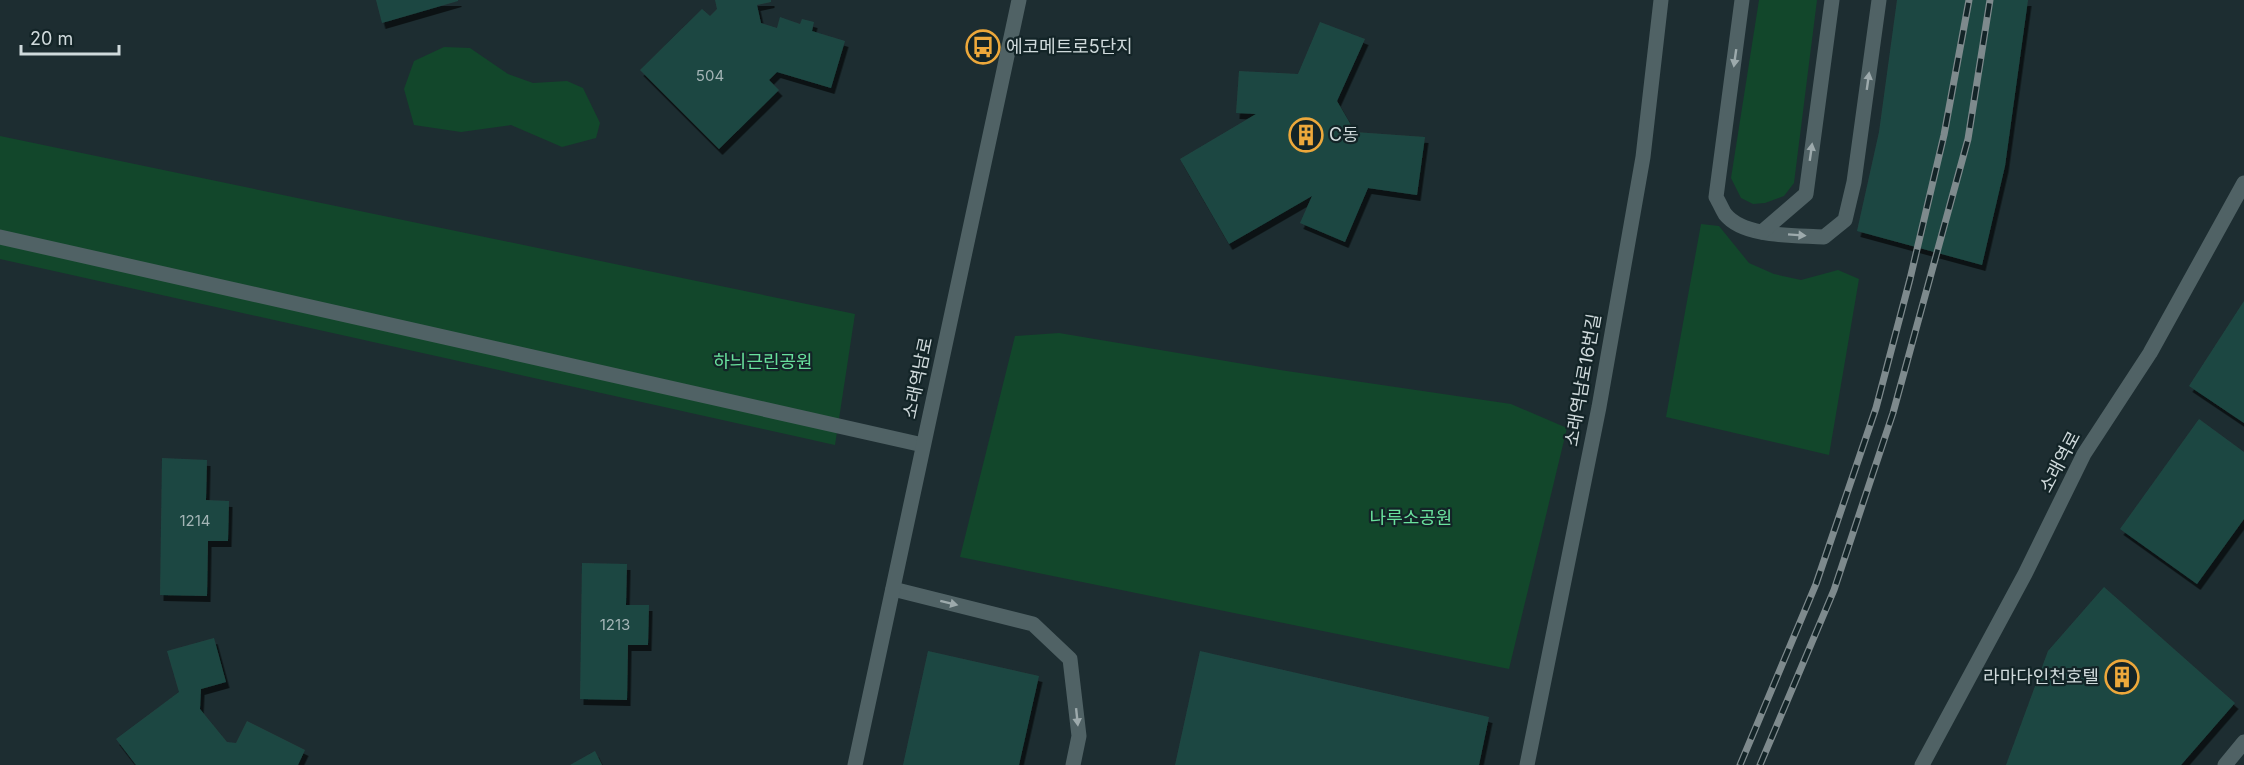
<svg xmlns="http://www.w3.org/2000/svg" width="2244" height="765" font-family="Inter,'Noto Sans KR',sans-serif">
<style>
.green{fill:#12472b}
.building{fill:#1f4742;filter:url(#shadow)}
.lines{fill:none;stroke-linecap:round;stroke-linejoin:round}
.lane{stroke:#506265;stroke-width:15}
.street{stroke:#506265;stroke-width:15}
.secondary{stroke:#506265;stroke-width:15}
.rail-casing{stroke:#7e8a8d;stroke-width:7}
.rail{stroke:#132427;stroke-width:4.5;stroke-dasharray:14;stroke-linecap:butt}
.oneway{fill:#9daaac}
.labels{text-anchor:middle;stroke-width:4.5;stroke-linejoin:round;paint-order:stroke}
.number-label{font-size:15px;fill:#a4b5b6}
.poi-label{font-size:18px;fill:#d0dadc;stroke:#132427;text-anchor:start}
.park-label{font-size:18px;fill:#69e19d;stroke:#132427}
.street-label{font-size:18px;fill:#d0dadc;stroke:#132427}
</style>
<defs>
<filter id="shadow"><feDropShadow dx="3.5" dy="6" stdDeviation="0" flood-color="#0009"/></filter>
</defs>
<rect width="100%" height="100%" fill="#1d2d31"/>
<!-- green -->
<g class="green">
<polygon points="1759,0 1817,0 1794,183 1784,196 1765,203 1753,204 1741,198 1731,178"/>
<polygon points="444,47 470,48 508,74 533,83 567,81 583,88 600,123 596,138 562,147 511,125 461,132 414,125 404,89 414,61"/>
<polygon points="0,136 855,314 835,445 0,259"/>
<polygon points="1701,224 1719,226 1749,263 1774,274 1801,280 1838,270 1859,279 1829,455 1666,417"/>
<polygon points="1059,333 1280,370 1511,404 1567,428 1509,669 960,557 1015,336"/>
</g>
<!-- building -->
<g class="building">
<polygon points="376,0 458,0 458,1 382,23"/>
<polygon points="715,0 771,0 771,2 757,5 761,23 777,28 780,17 800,24 802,19 814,22 812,31 845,41 831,88 777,72 769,80 779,90 719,149 640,70 702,9 710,16 717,9"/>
<polygon points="1897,0 2028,0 2005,166 1982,265 1857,231 1879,132"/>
<polygon points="1320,22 1365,39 1337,101 1355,132 1425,137 1417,195 1368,188 1345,242 1300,223 1312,196 1229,244 1180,159 1256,114 1236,113 1239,71 1298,74"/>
<polygon points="2244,301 2244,423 2189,386"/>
<polygon points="2199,419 2244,452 2244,519 2197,584 2120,529"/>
<polygon points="162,458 207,460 206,500 229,501 228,541 208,541 207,596 160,595"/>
<polygon points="582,563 627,564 626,605 649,605 648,645 628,645 627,700 580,699"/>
<polygon points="2104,587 2235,703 2181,765 2006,765 2048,651"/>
<polygon points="214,638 226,682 201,689 200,709 227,742 236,743 247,721 305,750 298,765 136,765 116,739 179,692 167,651"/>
<polygon points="928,651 1039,676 1019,765 903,765"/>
<polygon points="1200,651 1489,717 1479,765 1175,765"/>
<polygon points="595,751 602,765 570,765"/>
</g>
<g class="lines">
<!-- lane -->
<g class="lane">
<path d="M 1742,0 L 1716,197 C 1719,202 1722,209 1725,214 C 1744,238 1796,235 1824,237 L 1845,220 L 1854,182 L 1879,0"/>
<polyline points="1762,232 1806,194 1832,0"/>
<polyline points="893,589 1033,624 1070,659 1079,736 1073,765"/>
<polyline points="1527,765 1599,407 1643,157 1661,0"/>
</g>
<!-- street -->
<g class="street">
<polyline points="0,237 923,445"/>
<polyline points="2225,765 2244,742"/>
</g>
<!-- secondary -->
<g class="secondary">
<polyline points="855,765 1019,0"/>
<polyline points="1922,765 2025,574 2084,454 2150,353 2244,183"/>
</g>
<defs>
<g id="rail">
<polyline points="1740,765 1816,584 1876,408 1910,279 1944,135 1969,0"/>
<polyline points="1760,765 1834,590 1893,413 1968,139 1990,0"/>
</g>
</defs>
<!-- rail casing -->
<use href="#rail" class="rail-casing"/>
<!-- rail -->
<use href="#rail" class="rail"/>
</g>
<!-- one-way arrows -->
<defs><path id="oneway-solid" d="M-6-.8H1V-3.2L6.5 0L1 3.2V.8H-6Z" transform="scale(1.5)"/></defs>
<g class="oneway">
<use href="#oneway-solid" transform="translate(1735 58) rotate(98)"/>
<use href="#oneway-solid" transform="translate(1868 81) rotate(-82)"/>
<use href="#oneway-solid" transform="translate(1811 152) rotate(-82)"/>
<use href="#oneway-solid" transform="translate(1797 235) rotate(4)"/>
<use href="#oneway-solid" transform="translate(949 603) rotate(14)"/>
<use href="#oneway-solid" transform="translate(1077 717) rotate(84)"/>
</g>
<!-- icons -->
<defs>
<symbol id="bus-ring" viewBox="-11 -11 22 22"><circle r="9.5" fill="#132427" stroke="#eda83b" stroke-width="1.5"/><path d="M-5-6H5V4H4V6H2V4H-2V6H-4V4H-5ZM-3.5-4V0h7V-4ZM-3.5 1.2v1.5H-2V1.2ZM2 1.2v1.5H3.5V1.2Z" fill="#eda83b"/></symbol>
<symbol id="building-ring" viewBox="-11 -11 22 22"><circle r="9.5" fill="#132427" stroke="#eda83b" stroke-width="1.5"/><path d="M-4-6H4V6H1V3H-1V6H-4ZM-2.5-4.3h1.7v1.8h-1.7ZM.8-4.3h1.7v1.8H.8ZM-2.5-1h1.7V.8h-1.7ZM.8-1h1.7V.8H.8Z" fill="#eda83b"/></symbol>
</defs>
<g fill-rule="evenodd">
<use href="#bus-ring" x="964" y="28" width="38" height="38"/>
<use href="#building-ring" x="1287" y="116" width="38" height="38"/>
<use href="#building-ring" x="2103" y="658" width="38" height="38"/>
</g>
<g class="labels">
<!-- number labels -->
<g class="number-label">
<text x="710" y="81">504</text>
<text x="195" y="526">1214</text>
<text x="615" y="630">1213</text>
</g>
<!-- poi labels -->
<g class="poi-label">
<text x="1006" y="53">에코메트로5단지</text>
<text x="1329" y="141">C동</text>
<text x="2099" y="683" text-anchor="end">라마다인천호텔</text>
</g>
<!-- park labels -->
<g class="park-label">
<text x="763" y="368">하늬근린공원</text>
<text x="1411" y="524">나루소공원</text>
</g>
<!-- street labels -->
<g class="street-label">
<text transform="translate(918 378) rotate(-78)" y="6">소래역남로</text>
<text transform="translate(1583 380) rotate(-80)" y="6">소래역남로16번길</text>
<text transform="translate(2060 462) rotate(-62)" y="6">소래역로</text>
</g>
</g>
<!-- scale -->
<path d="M21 45v9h98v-9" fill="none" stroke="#d0dadc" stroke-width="3"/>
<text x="30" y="45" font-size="18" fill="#d0dadc" stroke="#132427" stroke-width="4.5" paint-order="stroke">20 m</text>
</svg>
